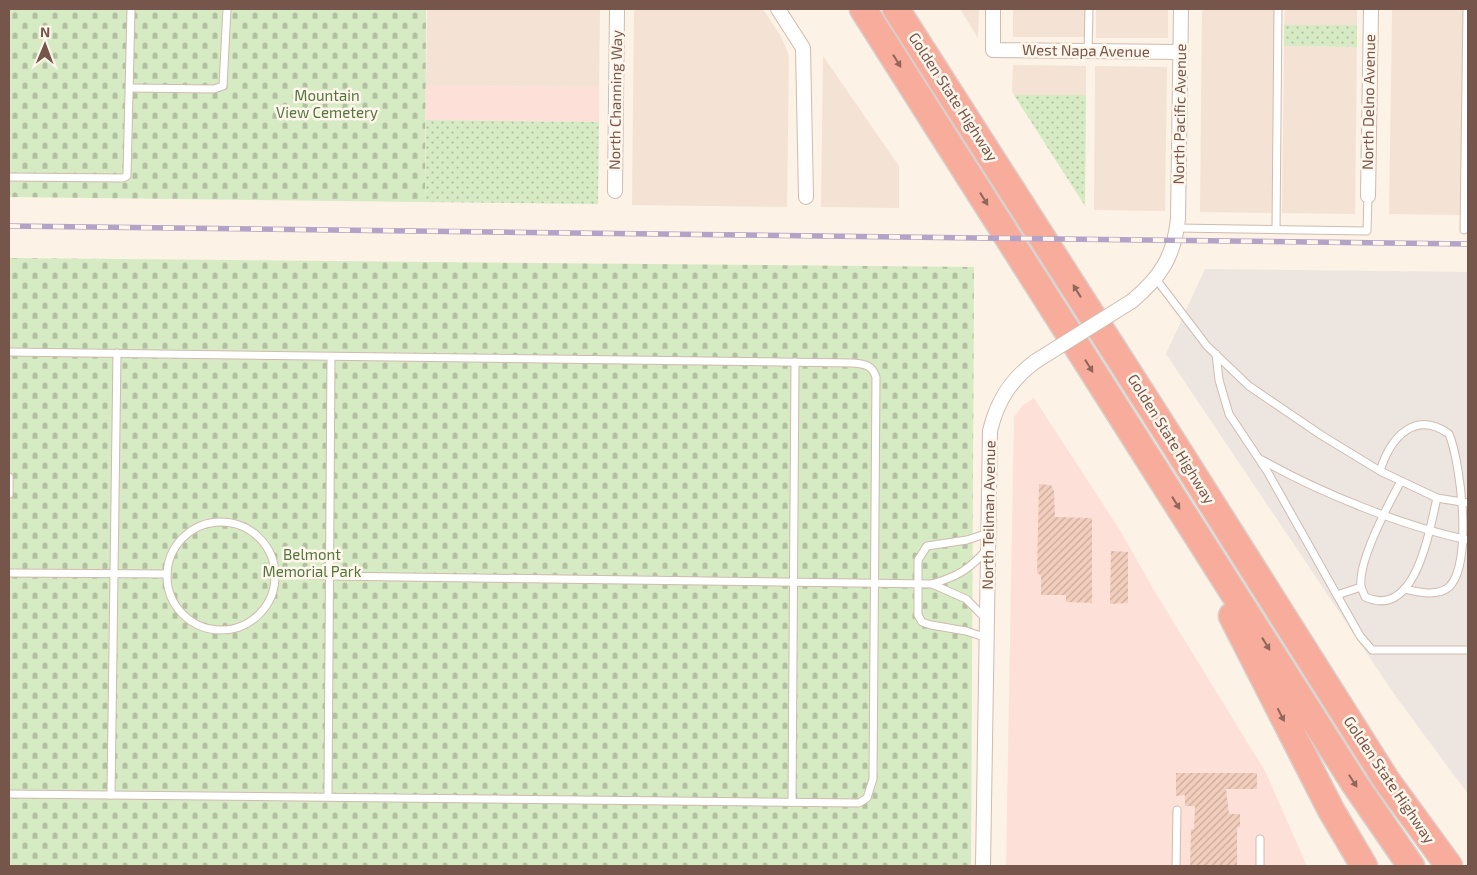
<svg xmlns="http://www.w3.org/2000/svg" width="1477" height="875" font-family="'Exo 2',sans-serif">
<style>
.residential{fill:#f4e3d4}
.commercial{fill:#fde1d9}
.industrial{fill:#ece5e0}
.grass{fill:url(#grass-dots)}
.cemetery{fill:url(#cemetery-stones)}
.building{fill:url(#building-hatch)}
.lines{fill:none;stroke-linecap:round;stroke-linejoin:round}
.service-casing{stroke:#d0bbae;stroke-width:9}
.minor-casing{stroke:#d0bbae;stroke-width:16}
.motorway-casing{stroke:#d9d0cc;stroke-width:29}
.service{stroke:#fff;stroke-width:7}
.minor{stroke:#fff;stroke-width:14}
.motorway{stroke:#f7ac9c;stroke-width:26}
.rail-casing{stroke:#b4a3c7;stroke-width:5.5}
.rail{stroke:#fff6ec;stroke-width:4;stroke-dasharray:11;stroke-linecap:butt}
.minor-bridge-casing{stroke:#d0bbae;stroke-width:16;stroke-linecap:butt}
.minor-bridge{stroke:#fff;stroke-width:14}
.oneway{fill:#90675a}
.labels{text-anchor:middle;stroke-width:5;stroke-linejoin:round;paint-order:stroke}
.street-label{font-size:15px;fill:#76564a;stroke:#fff6ec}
.park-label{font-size:15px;fill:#53763f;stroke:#fff6ec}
</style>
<defs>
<pattern id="grass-dots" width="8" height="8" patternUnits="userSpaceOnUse" patternTransform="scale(1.25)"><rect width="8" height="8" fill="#d6eac4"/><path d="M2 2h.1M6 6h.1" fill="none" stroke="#b2c0a1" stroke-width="1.8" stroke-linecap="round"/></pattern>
<pattern id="cemetery-stones" width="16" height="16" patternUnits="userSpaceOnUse" patternTransform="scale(1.25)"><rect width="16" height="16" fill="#d6eac4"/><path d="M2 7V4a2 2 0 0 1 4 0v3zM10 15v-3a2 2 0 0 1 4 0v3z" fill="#b2c0a1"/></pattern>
<pattern id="building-hatch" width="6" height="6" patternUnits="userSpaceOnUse" patternTransform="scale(1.25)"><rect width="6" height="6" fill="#f2cebd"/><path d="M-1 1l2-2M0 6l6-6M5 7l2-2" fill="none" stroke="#c9aa9c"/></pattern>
</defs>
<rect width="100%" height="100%" fill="#fcf2e5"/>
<!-- residential -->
<g class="residential">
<polygon points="427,9 600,9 599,87 426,86"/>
<polygon points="634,9 763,9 782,38 789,56 787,207 632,205"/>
<polygon points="960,9 979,9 978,38"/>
<polygon points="1013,9 1087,9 1086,37 1013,37"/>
<rect x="1096" y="9" width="72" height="29"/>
<polygon points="1202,9 1275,9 1273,213 1200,212"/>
<polygon points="1285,9 1357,9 1357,25 1284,25"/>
<polygon points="1392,9 1465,9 1462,215 1389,214"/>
<polygon points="1284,46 1357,47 1355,214 1282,213"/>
<polygon points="823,56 899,166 899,208 821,207"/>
<polygon points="1013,65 1086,66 1086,95 1014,95 1012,91"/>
<polygon points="1095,66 1167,67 1165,211 1094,210"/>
</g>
<!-- commercial -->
<g class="commercial">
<polygon points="426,86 599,87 599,122 426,120"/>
<polygon points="1034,398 1121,532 1155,592 1265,771 1307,866 1006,866 1014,417 1023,405"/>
</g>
<!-- industrial -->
<polygon class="industrial" points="1205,269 1468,272 1468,794 1397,698 1166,354"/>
<!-- grass -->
<g class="grass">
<polygon points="1284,25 1357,25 1357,47 1284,46"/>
<polygon points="1014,95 1086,95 1085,206"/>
<polygon points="426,120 599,122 598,204 425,202"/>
</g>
<!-- cemetery -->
<g class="cemetery">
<polygon points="9,9 426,9 425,202 9,197"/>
<polygon points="9,258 974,267 971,866 9,866"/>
</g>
<!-- building -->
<g class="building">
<polygon points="1039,484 1051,485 1054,491 1055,517 1092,518 1092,603 1066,602 1066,595 1041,595 1041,576 1037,572"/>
<polygon points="1111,551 1128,552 1128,603 1110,604"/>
<polygon points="1176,773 1257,773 1257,789 1226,789 1229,814 1240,814 1240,827 1237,827 1237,866 1190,866 1191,829 1194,829 1195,806 1185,806 1185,795 1176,796"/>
</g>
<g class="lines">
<defs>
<g id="service">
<polyline points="1088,51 1089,9"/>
<polyline points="130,88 214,89 223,86 227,9"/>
<polyline points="9,177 123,178 127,176 131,9"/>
<polyline points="1177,228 1367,231 1368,196"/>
<polyline points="1276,229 1278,9"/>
<polyline points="1464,230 1467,9"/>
<polyline points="1156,279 1207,346 1249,386 1321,435 1380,471 1437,498 1468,503"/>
<path d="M 9,352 L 853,363 C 865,364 872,365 876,377 L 873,779 L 867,798 L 859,803 L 9,794"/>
<polyline points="1216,354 1219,380 1229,414 1267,471 1360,636 1372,650 1468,650"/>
<path d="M 1262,460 C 1321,493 1402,526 1468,540"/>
<path d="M 1380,471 C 1390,439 1414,409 1449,434 C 1461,463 1473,564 1449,587 C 1437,597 1418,592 1404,589"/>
<polyline points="9,477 9,494"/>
<path d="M 1401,481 C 1389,503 1358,561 1361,586 C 1361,589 1364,593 1365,597 C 1416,620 1429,531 1437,498"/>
<circle cx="221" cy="576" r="54"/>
<polyline points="9,573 167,574"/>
<polyline points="276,573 329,576 932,584 966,599 986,619"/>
<path d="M 932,584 C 958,576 969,570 987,549"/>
<polyline points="1337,595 1361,587"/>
<polyline points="987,638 966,631 931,625 922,622 918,615 918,560 927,546 967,540 988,533"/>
<polyline points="111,795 117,353"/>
<polyline points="328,795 331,357"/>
<polyline points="792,802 795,362"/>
<polyline points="1260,839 1260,866"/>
<polyline points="1176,866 1177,810"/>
</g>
<g id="minor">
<polyline points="778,9 803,48 806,197"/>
<polyline points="993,9 993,50 1180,52"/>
<polyline points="615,191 617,9"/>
<polyline points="1368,196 1371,9"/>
<path d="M 1132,301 C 1161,277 1174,256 1178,219 L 1181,9"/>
<path d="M 983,866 L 990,431 C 997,401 1011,379 1036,361"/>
</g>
<g id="motorway">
<polyline points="863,9 1354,783 1411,866"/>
<polyline points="896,9 1169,436 1387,781 1449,866"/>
<polyline points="1232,616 1331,810 1364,866"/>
</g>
</defs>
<!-- service casing -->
<use href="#service" class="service-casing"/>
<!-- minor casing -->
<use href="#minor" class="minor-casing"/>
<!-- motorway casing -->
<use href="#motorway" class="motorway-casing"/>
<!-- service -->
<use href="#service" class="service"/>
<!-- minor -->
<use href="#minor" class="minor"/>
<!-- motorway -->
<use href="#motorway" class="motorway"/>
<defs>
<polyline id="rail" points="9,226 1468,244"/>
</defs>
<!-- rail casing -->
<use href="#rail" class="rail-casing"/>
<!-- rail -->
<use href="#rail" class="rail"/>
<defs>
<polyline id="minor-bridge" points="1036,361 1132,301"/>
</defs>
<!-- minor-bridge casing -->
<use href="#minor-bridge" class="minor-bridge-casing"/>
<!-- minor-bridge -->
<use href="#minor-bridge" class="minor-bridge"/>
</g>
<!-- one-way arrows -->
<defs><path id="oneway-solid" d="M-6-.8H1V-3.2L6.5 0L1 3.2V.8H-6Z" transform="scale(1.25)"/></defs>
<g class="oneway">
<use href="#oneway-solid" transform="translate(897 61) rotate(58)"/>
<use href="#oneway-solid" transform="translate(984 199) rotate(58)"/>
<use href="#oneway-solid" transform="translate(1077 291) rotate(-122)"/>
<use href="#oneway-solid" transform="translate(1089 366) rotate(58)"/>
<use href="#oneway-solid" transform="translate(1176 503) rotate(58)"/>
<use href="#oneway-solid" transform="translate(1266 644) rotate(58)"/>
<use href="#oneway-solid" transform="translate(1281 715) rotate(63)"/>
<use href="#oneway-solid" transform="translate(1353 781) rotate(57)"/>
</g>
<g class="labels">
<!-- street labels -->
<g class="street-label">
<text transform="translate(1086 51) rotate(1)" y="5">West Napa Avenue</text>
<text transform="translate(953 97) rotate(57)" y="5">Golden State Highway</text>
<text transform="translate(616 100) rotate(-89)" y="5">North Channing Way</text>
<text transform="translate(1369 102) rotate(-89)" y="5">North Delno Avenue</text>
<text transform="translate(1180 114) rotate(-89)" y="5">North Pacific Avenue</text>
<text transform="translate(1171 439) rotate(58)" y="5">Golden State Highway</text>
<text transform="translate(989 515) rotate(-89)" y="5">North Teilman Avenue</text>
<text transform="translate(1389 780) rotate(56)" y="5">Golden State Highway</text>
</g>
<!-- park labels -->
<g class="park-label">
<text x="327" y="101">Mountain<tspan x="327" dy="17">View Cemetery</tspan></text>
<text x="312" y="560">Belmont<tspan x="312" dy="17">Memorial Park</tspan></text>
</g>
</g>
<!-- border -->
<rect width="1477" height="875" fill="none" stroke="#76564a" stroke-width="20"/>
<!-- north arrow -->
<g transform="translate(45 45) rotate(1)" stroke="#fff6ec" stroke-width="4" paint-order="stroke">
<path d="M0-4L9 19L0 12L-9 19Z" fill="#76564a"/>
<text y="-8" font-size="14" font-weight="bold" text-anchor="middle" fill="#76564a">N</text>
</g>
</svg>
